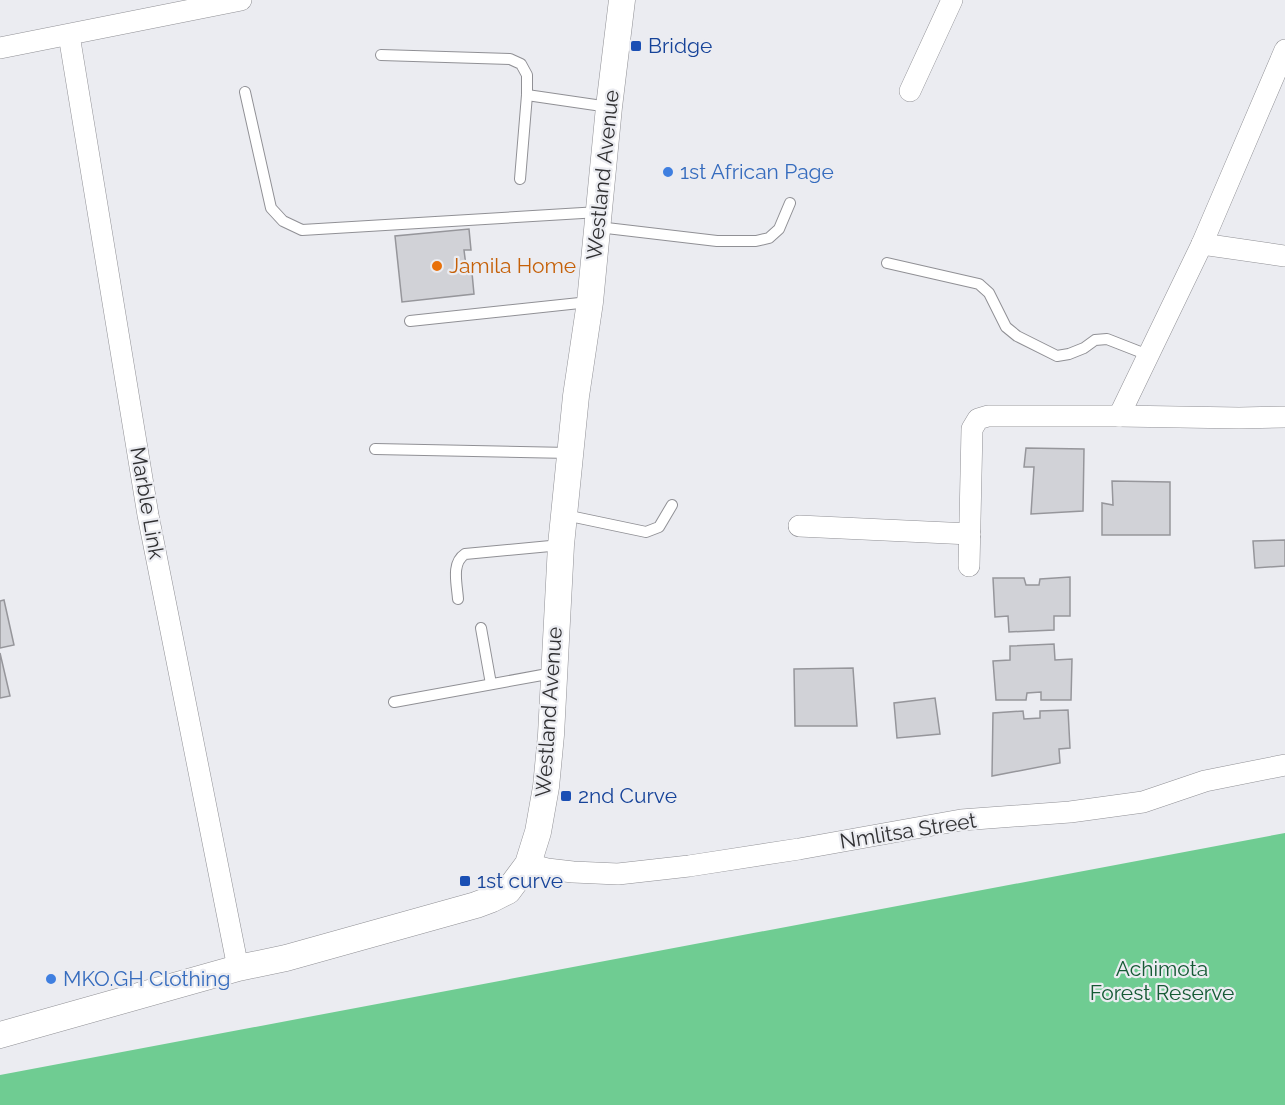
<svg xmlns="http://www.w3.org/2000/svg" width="1285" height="1105" font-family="Raleway,sans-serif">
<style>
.forest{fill:#6fcc92}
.building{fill:#d1d2d7;stroke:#96969b;stroke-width:1.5}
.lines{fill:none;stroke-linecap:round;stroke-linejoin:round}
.service-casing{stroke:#909095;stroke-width:12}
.minor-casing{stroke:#909095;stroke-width:22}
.tertiary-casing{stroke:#909095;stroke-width:27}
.service{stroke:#fff;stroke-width:10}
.minor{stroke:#fff;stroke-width:21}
.tertiary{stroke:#fff;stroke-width:26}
.transit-dot{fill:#1a4fb4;stroke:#ebecf1;stroke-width:2}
.shop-dot{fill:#3f7fe0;stroke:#ebecf1;stroke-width:2}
.food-dot{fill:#e8710a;stroke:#ebecf1;stroke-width:2}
.labels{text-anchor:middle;stroke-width:4.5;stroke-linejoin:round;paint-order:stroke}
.transit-label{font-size:21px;fill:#164399;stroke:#ebecf1;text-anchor:start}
.shop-label{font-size:21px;fill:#366cbe;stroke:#ebecf1;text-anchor:start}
.street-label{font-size:21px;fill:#313133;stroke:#ebecf1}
.food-label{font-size:21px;fill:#c56008;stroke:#ebecf1;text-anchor:start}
.park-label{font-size:21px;fill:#155a35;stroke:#ebecf1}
</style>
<rect width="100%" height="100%" fill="#ebecf1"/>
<!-- forest -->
<polygon class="forest" points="1285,833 1285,1105 0,1105 0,1075"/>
<!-- building -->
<g class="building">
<polygon points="469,229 471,250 464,250 467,274 472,273 474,294 402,302 395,236"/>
<polygon points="1026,448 1084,449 1083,511 1031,514 1034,467 1024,467"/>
<polygon points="1112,481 1170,482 1170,535 1102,535 1102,503 1113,505"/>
<polygon points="1285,540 1285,566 1255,568 1253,541"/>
<polygon points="1070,577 1070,616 1054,616 1054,630 1009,632 1008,616 995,617 993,578 1024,578 1026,585 1039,585 1040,579"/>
<polygon points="4,600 14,645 0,648 0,601"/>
<polygon points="1054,644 1055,660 1072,659 1071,700 1041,700 1041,692 1027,693 1026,700 996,700 993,661 1010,660 1010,646"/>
<polygon points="0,653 10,696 0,698"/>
<polygon points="853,668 857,726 795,726 794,669"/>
<polygon points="935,698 940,734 897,738 894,703"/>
<polygon points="1068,710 1070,748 1059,749 1060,763 992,776 993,713 1023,711 1024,719 1040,718 1040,711"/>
</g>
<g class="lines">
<defs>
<g id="service">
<polyline points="381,55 510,59 521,64 527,75 527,95 520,179"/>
<polyline points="245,92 271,208 283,221 302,230 599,212"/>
<polyline points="527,95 609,107"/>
<polyline points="598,227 717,241 756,241 769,238 779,229 790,203"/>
<polyline points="887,263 979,284 989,293 1006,327 1017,336 1057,356 1069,354 1084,348 1095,340 1107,339 1148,355"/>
<polyline points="410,321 589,302"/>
<polyline points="375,449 570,453"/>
<polyline points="565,515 646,532 659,527 672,505"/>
<path d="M 458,599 C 457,584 451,563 465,554 L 561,545"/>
<polyline points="481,628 491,684"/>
<polyline points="394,702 553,673"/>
</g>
<g id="minor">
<polyline points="69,35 148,515 238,968"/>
<polyline points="0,48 241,0"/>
<polyline points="910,91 952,0"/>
<polyline points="1202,244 1285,256"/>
<polyline points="1119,416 1202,244 1285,50"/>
<polyline points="799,526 970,534"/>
<polyline points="969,566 972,429 978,419 988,416 1119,416 1239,418 1285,417"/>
<polyline points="528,864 547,869 573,872 618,874 689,866 799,849 961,820 1070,812 1143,802 1205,781 1285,765"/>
</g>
<polyline id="tertiary" points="0,1035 238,968 286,958 476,905 492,899 508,891 528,864 538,832 546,787 551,735 561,545 576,396 590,302 609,107 622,0"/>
</defs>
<!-- service casing -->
<use href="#service" class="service-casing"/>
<!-- minor casing -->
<use href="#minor" class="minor-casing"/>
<!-- tertiary casing -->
<use href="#tertiary" class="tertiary-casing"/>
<!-- service -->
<use href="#service" class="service"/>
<!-- minor -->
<use href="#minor" class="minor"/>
<!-- tertiary -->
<use href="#tertiary" class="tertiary"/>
</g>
<!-- markers -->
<g class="transit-dot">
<rect x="630" y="40" width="12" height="12" rx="3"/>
<rect x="560" y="790" width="12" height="12" rx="3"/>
<rect x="459" y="875" width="12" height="12" rx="3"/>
</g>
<g class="shop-dot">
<circle cx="668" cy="172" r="6"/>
<circle cx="51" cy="979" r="6"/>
</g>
<circle class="food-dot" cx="437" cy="266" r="6"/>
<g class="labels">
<!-- transit labels -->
<g class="transit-label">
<text x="648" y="53">Bridge</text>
<text x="578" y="803">2nd Curve</text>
<text x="477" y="888">1st curve</text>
</g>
<!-- shop labels -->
<g class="shop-label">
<text x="680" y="179">1st African Page</text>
<text x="63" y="986">MKO.GH Clothing</text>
</g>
<!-- street labels -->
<g class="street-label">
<text transform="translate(603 175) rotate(-84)" y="7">Westland Avenue</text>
<text transform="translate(147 503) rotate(80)" y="7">Marble Link</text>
<text transform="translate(549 712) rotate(-86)" y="7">Westland Avenue</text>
<text transform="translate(908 831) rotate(-9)" y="7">Nmlitsa Street</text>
</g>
<!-- food labels -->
<g class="food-label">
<text x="449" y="273">Jamila Home</text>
</g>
<!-- park labels -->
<g class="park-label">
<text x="1162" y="976">Achimota<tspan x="1162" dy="24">Forest Reserve</tspan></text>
</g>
</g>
</svg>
